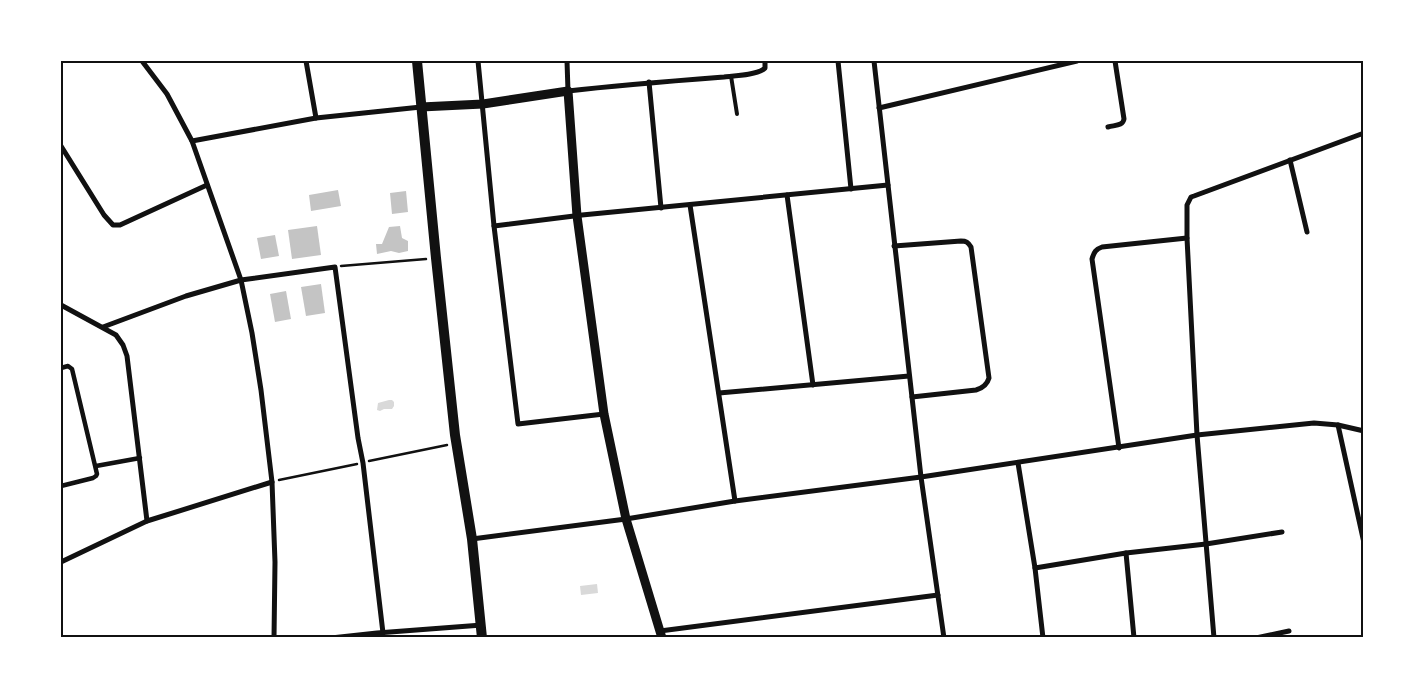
<svg xmlns="http://www.w3.org/2000/svg" width="1425" height="699" font-family="'Sofia Sans Condensed',sans-serif">
<style>
.water{fill:#d9d9d9}
.building{fill:#c4c4c4}
.lines{fill:none;stroke-linecap:round;stroke-linejoin:round}
.path{stroke:#111;stroke-width:2.5}
.service{stroke:#111;stroke-width:4}
.pedestrian{stroke:#111;stroke-width:4.5}
.minor{stroke:#111;stroke-width:5}
.tertiary{stroke:#111;stroke-width:9}
.secondary{stroke:#111;stroke-width:10}
.neatline{fill:none;stroke:#111;stroke-width:2}
</style>
<rect width="100%" height="100%" fill="#fff"/>
<!-- water -->
<g class="water">
<polygon points="389,400 392,400 394,402 394,406 392,409 384,409 380,411 377,410 378,403"/>
<polygon points="597,584 598,593 581,595 580,586"/>
</g>
<!-- building -->
<g class="building">
<polygon points="338,190 341,206 311,211 309,195"/>
<polygon points="406,191 408,212 392,214 390,193"/>
<polygon points="317,226 321,255 292,259 288,230"/>
<polygon points="400,226 402,238 408,241 408,251 399,253 391,251 377,254 376,244 382,244 389,227"/>
<polygon points="275,235 279,256 261,259 257,238"/>
<polygon points="321,284 325,313 306,316 301,287"/>
<polygon points="286,291 291,319 275,322 270,294"/>
</g>
<g class="lines">
<!-- path -->
<g class="path">
<polyline points="341,266 426,259"/>
<polyline points="369,461 447,445"/>
<polyline points="279,480 357,464"/>
</g>
<!-- service -->
<polyline class="service" points="731,76 737,114"/>
<!-- pedestrian -->
<g class="pedestrian">
<polyline points="61,368 68,366 72,369 97,474 96,476 93,478 61,486"/>
<polyline points="96,466 140,458"/>
</g>
<!-- minor -->
<g class="minor">
<polyline points="142,61 167,94 192,141 241,280 252,333 261,390 272,482 275,562 274,638"/>
<polyline points="306,61 316,118"/>
<polyline points="478,61 494,226 518,424 604,414"/>
<path d="M 567,61 L 568,91 C 620,85 672,81 724,77 C 733,76 759,75 765,68 L 765,61"/>
<polyline points="838,61 851,189"/>
<polyline points="874,61 921,477 944,638"/>
<polyline points="649,82 661,208"/>
<polyline points="879,108 1077,61"/>
<path d="M 1108,127 C 1115,125 1123,126 1124,119 L 1115,61"/>
<polyline points="192,141 316,118 421,107"/>
<polyline points="61,146 104,215 113,225 120,225 207,185"/>
<polyline points="1290,160 1307,232"/>
<polyline points="787,195 813,385"/>
<polyline points="690,205 735,501"/>
<polyline points="494,226 582,215 888,185"/>
<path d="M 894,246 L 961,241 C 966,241 968,242 971,247 L 989,378 C 987,385 983,388 976,390 L 912,397"/>
<polyline points="61,305 116,335 123,345 127,356 147,521"/>
<polyline points="103,327 186,296 241,280 335,267 358,438 363,463 383,633"/>
<polyline points="719,393 909,376"/>
<polyline points="1338,425 1364,543"/>
<path d="M 1119,448 L 1092,259 C 1094,252 1096,249 1102,247 L 1187,238"/>
<polyline points="1018,463 1035,568 1043,638"/>
<polyline points="472,539 626,519 735,501 921,477 1197,435 1314,423 1338,425 1364,431"/>
<polyline points="1126,553 1134,638"/>
<polyline points="61,562 147,521 272,482"/>
<polyline points="1035,568 1126,553 1206,544 1282,532"/>
<polyline points="660,631 938,595"/>
<polyline points="331,638 377,633 482,625"/>
<polyline points="1214,638 1197,435 1187,238 1187,205 1191,197 1194,196 1364,133"/>
<polyline points="1256,638 1289,631"/>
</g>
<!-- tertiary -->
<polyline class="tertiary" points="421,107 483,104 568,91 577,216 604,414 626,519 662,638"/>
<!-- secondary -->
<polyline class="secondary" points="417,61 436,258 455,435 472,539 482,638"/>
</g>
<!-- border -->
<rect width="1425" height="699" fill="none" stroke="#ffffff" stroke-width="125"/>
<rect x="62" y="62" width="1300" height="574" class="neatline"/>
</svg>
